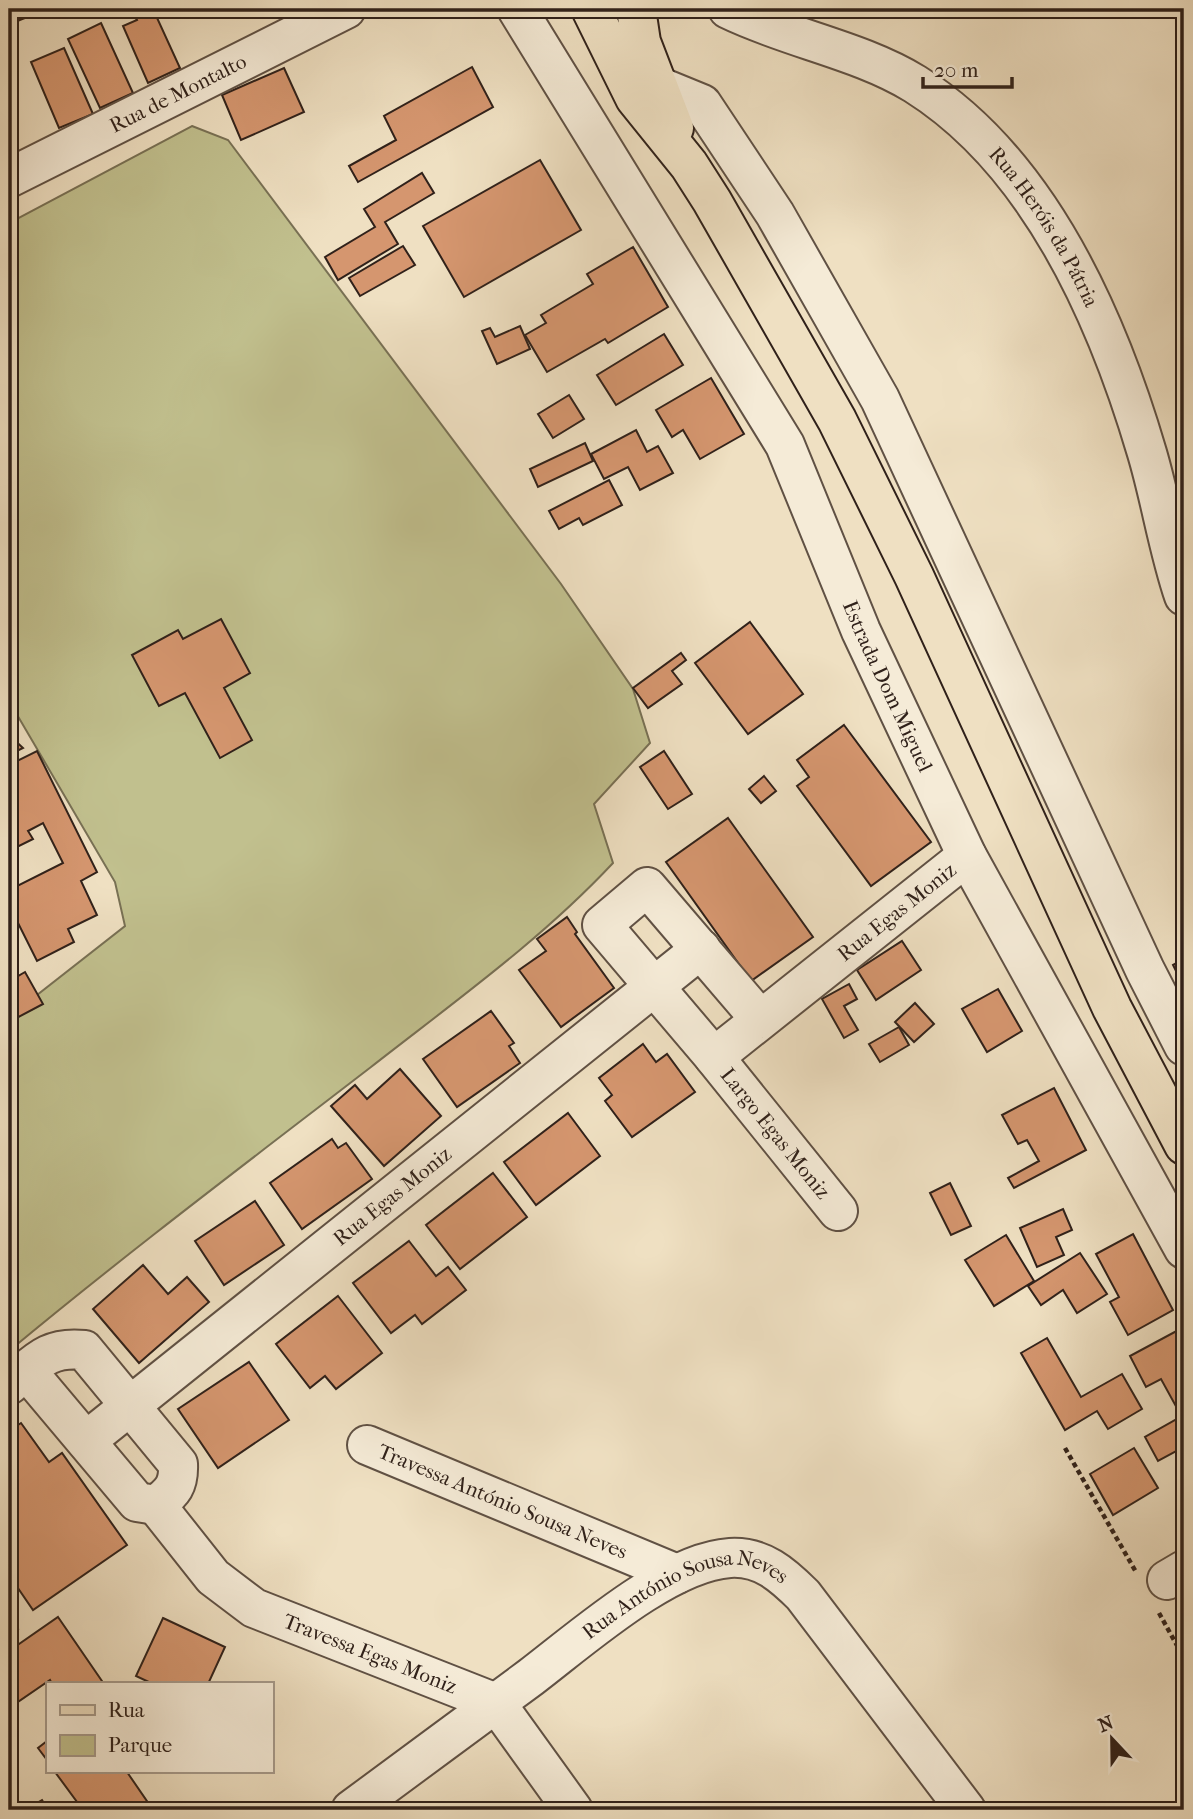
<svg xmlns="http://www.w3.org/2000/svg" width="1193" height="1819" font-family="'IM FELL French Canon',serif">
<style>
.green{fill:#c1c08e;stroke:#787054;stroke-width:2}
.building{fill:#d5966f;stroke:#30211a;stroke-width:2}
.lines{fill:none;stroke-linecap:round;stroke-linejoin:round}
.minor-casing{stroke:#605144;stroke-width:42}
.major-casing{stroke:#30211a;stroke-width:42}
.path{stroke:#30211a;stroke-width:4.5;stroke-dasharray:5 3.5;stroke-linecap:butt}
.minor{stroke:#f5ebd7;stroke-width:38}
.major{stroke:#efe0c2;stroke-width:38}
.labels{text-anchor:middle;stroke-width:7;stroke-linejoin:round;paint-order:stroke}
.street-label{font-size:21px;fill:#30211a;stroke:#f5ebd7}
</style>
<rect width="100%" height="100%" fill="#efe0c2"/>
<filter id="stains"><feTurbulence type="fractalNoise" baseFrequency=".00286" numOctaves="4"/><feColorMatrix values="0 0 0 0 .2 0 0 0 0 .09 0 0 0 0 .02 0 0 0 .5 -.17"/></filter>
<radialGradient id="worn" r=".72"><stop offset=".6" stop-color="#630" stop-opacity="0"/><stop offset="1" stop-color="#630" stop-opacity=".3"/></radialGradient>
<!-- green -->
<path class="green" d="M 192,126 L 228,140 L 561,584 L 633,689 L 650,743 L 594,804 L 613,863 C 541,940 454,1002 371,1067 C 249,1161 127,1253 9,1351 L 9,1017 L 125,926 L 115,882 L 9,701 L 9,223 Z"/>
<!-- building -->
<g class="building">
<polygon points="9,9 47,9 10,24"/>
<polygon points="131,9 153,9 180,68 148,83 123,26 137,20"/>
<polygon points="101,23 133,93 100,108 68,39"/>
<polygon points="64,48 93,114 59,128 31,62"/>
<polygon points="472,67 493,107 358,182 349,166 396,140 384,116"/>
<polygon points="284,68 304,112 241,140 222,95"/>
<polygon points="540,160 581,230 464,297 423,226"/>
<polygon points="422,173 434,193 385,222 398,244 338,280 325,257 375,227 364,209"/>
<polygon points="403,246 415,265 360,296 349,278"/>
<polygon points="633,247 668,307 608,343 605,339 547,372 525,335 546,323 541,315 593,284 587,274"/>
<polygon points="520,326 530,349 497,364 482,331 490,328 495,337"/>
<polygon points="664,334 683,365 616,405 597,375"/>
<polygon points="711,378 744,434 700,459 683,430 672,437 656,410"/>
<polygon points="569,395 584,419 553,438 538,414"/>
<polygon points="636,430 647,452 658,446 673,473 640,490 628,467 604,479 591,454"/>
<polygon points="585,443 593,461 538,487 530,469"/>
<polygon points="609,480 622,505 583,525 579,518 559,529 549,511"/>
<polygon points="221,619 250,673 224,688 252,740 220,758 185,693 159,706 132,655 178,630 183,639"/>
<polygon points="750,622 803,694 748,734 695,663"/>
<polygon points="681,653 686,660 672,671 682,684 648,708 633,688"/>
<polygon points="844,725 931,842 871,886 797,786 809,777 797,760"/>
<polygon points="9,735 23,748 9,755"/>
<polygon points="37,751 97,872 81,881 97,915 68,929 74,942 37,961 9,905 9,890 63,863 43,823 28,831 33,839 9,851 9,765"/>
<polygon points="664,751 692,794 668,809 640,767"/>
<polygon points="764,776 776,791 761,803 749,789"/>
<polygon points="728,818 813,937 751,981 666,862"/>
<polygon points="567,917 577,932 575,934 614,988 561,1027 519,970 546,951 537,939"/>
<polygon points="902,941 921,970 876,1000 857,970"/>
<polygon points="9,958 18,976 25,972 43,1004 9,1022"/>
<polygon points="1184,959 1184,987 1173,965"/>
<polygon points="849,984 857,999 844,1006 858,1030 844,1038 822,999"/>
<polygon points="998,989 1022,1031 987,1052 962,1009"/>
<polygon points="915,1003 934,1024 914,1042 895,1022"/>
<polygon points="491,1011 514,1043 509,1046 520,1063 457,1107 423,1059"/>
<polygon points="899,1027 909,1045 880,1062 869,1044"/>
<polygon points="643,1044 656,1062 667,1054 695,1092 632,1137 605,1101 612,1095 599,1078"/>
<polygon points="400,1069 441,1116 384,1166 331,1106 355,1085 367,1099"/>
<polygon points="1054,1088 1086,1150 1014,1188 1008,1178 1039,1161 1027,1140 1018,1144 1002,1115"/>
<polygon points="568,1113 600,1156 536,1205 504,1162"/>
<polygon points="332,1139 338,1148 346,1143 372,1179 302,1229 270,1183"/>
<polygon points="493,1173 527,1217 460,1269 426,1225"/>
<polygon points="950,1183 971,1226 951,1235 930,1193"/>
<polygon points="255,1201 284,1245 224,1285 195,1241"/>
<polygon points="1063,1209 1072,1230 1056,1237 1064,1255 1037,1267 1020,1228"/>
<polygon points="1133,1234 1173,1310 1128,1335 1110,1302 1119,1297 1096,1254"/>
<polygon points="1006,1235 1034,1281 994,1306 965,1260"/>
<polygon points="409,1241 436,1276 448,1267 466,1290 422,1324 415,1315 391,1333 353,1283"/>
<polygon points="1080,1253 1107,1294 1077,1313 1063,1290 1041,1305 1028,1286"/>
<polygon points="143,1265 168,1294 187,1277 209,1302 139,1363 93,1309"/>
<polygon points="338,1296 382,1353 336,1389 325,1376 310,1388 276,1344"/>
<polygon points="1184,1327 1184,1407 1178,1410 1161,1379 1146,1387 1130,1356"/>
<polygon points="1047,1338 1081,1397 1122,1374 1142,1409 1108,1429 1097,1411 1065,1430 1021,1353"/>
<polygon points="249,1362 289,1420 218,1468 178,1409"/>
<polygon points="1184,1415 1184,1447 1158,1461 1145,1437"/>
<polygon points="21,1423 49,1462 62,1453 127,1545 33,1610 9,1575 9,1431"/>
<polygon points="1134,1448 1158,1488 1113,1515 1090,1474"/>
<polygon points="9,1616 18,1629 9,1635"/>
<polygon points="58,1617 104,1684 52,1684 50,1680 9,1708 9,1651"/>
<polygon points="163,1618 225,1647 208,1684 153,1684 136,1676"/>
<polygon points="47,1741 47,1760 38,1748"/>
<polygon points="55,1772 127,1772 151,1807 146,1810 83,1810"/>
<polygon points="42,1800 48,1810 25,1810"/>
</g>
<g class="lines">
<defs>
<g id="minor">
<path id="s1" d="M 517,9 L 785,445 L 861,631 L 967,856 L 1184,1249"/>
<path id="s2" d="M 728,9 C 787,38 860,50 915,84 C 1039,162 1107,317 1147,453 C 1161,500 1168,549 1184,596"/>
<polyline points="658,86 702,104 775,214 880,399 1145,970 1184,1046"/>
<path id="s3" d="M 9,178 L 346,9"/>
<path id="s4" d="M 760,1019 L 647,887 L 602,925 L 714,1057 L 967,856"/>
<path id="s5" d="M 714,1057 L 838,1211"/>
<path d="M 9,1385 C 36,1363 47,1346 84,1350 L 178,1464 C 179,1485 173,1492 156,1505 L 137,1502 L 26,1370"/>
<path id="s6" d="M 86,1441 L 701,949"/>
<path id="s7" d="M 367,1445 L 677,1574"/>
<path id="s8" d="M 156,1505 L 213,1577 L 254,1608 L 496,1703 L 573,1810"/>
<polyline points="1167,1580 1184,1570"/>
<path id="s9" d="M 351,1810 C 411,1766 471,1721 531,1677 C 581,1639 667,1562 730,1558 C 762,1556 783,1575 803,1595 L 966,1810"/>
</g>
<g id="major">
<polyline points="591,9 635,98 689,165 712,201 837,420 914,576 1112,1008 1184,1145"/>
<polyline points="636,9 641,42 674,128"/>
</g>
</defs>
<!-- minor casing -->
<use href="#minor" class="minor-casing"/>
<!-- major casing -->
<use href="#major" class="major-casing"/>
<!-- path -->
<g class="path">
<polyline points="1065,1448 1136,1572"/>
<polyline points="1159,1613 1184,1658"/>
</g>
<!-- minor -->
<use href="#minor" class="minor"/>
<!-- major -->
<use href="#major" class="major"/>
</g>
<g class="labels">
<!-- street labels -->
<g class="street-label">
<text dy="7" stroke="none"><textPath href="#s3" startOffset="189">Rua de Montalto</textPath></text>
<text dy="7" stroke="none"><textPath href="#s2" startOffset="397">Rua Heróis da Pátria</textPath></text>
<text dy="7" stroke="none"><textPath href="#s1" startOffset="774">Estrada Dom Miguel</textPath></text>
<text dy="7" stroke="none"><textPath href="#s4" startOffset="639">Rua Egas Moniz</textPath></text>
<text dy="7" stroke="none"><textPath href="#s5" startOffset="98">Largo Egas Moniz</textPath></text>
<text dy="7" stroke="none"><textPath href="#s6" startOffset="392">Rua Egas Moniz</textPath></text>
<text dy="7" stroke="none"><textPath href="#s7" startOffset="147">Travessa António Sousa Neves</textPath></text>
<text dy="7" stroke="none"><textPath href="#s9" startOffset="406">Rua António Sousa Neves</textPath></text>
<text dy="7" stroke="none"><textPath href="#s8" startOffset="268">Travessa Egas Moniz</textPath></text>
</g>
</g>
<!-- margin -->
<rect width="1193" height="1819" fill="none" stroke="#efe0c2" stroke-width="35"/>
<rect x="10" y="10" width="1172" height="1798" fill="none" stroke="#30211a" stroke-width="3.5"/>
<rect x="18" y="18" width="1158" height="1784" fill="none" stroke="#30211a" stroke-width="2"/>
<!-- legend -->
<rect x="46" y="1682" width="228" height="91" fill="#f5ebd7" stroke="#a69a8b" stroke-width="2"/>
<rect x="60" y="1705" width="35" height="10" fill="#efe0c2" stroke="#a69a8b" stroke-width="2"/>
<text x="108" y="1717" font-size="21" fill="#30211a">Rua</text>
<rect x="60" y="1735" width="35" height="21" fill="#c1c08e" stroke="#a69a8b" stroke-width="2"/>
<text x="108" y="1752" font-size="21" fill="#30211a">Parque</text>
<!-- north arrow -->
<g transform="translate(1112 1739) rotate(338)" stroke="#f5ebd7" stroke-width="5" paint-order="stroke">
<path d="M0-5L12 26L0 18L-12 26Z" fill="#30211a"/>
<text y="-10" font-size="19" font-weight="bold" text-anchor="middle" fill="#30211a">N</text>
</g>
<!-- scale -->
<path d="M923 77v10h89v-10" fill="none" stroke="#30211a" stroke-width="3.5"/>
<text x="934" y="77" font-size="21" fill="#30211a" stroke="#f5ebd7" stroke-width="5" paint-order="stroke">20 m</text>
<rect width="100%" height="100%" filter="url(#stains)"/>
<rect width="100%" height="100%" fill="url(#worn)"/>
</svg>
